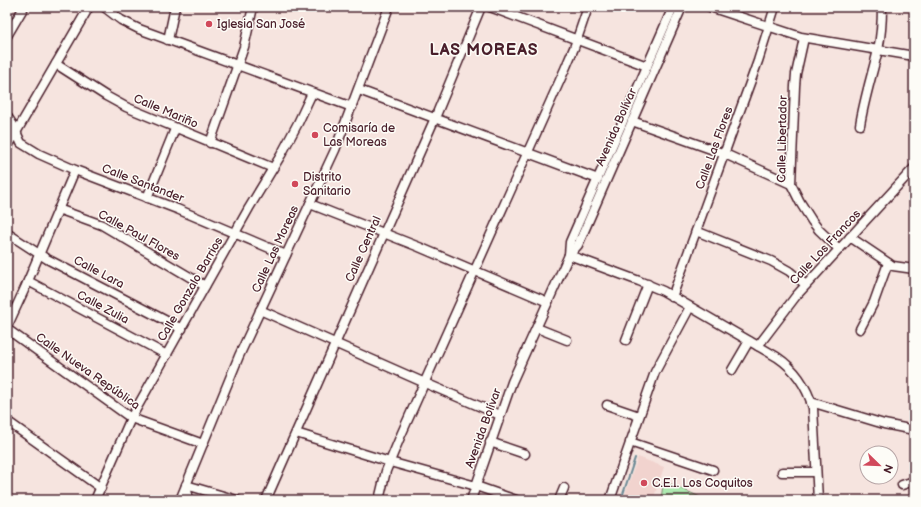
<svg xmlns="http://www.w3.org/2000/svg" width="921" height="507" font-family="'Balsamiq Sans',sans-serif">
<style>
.built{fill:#f1d3ce}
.green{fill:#adeab0;stroke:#7c846e}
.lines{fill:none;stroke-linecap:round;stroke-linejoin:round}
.stream{stroke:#698894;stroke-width:2}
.minor-casing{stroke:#4a1f2b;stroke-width:11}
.minor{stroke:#fdfcf7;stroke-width:8}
.poi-dot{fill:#d1495b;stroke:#fdfcf7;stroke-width:1.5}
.labels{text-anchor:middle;stroke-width:3;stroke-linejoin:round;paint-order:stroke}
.poi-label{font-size:12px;fill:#4a1f2b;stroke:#fdfcf7;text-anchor:start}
.street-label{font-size:12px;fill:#4a1f2b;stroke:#fdfcf7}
.district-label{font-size:16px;font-weight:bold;letter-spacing:1px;fill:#4a1f2b;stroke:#fdfcf7}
</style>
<rect width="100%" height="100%" fill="#f6e4df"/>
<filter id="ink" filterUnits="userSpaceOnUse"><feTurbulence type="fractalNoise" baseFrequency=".025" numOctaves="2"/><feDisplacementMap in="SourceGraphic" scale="8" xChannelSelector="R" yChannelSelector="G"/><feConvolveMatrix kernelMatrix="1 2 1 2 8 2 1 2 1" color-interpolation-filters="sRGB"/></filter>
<g filter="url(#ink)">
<!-- built -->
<polygon class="built" points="638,457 664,467 653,500 623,500"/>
<!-- green -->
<polygon class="green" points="665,481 666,482 707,500 661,500 663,484"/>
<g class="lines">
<!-- stream -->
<polyline class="stream" points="621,500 635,458"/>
<defs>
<g id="minor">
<polyline points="104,7 121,20 139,29 352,107"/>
<polyline points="490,7 647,66"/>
<polyline points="710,7 801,37 914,56"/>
<polyline points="7,36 24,7"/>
<polyline points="804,38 796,74 795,86 791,184 800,202 812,221 819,230 839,249"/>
<polyline points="168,40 175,7"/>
<polyline points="56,64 106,96 126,107 273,168"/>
<polyline points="359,90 598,179"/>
<polyline points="7,116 13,125 21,143 39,154 75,170 177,209 286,255"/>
<polyline points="632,121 725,154 791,184"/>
<path d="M 860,125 C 864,100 872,75 878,50 C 881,36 882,21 882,7"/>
<polyline points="210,143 244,47 253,7"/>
<polyline points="7,148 89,7"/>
<polyline points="147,198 175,129"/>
<polyline points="310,204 419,247 548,302"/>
<polyline points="58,209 102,225 205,286"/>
<polyline points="696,231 771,261 789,271 806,285"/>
<polyline points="7,233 47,259 182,329"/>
<polyline points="850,237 893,266 914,269"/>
<path d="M 569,255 L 639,281 L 663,291 L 777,357 C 795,369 807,387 813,408 L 818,500"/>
<polyline points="569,255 570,242 673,7"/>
<polyline points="28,281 167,355"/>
<polyline points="672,297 758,61 775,7"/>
<polyline points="260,310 425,383 500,415"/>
<polyline points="7,327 25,288 75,170"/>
<polyline points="537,328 567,340"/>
<polyline points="7,329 131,418 203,444"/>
<polyline points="860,329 874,302 888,263"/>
<polyline points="626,340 648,284"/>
<polyline points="758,346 796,296 914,168"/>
<polyline points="732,370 749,341"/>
<polyline points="811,402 884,424 914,430"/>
<polyline points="607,405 639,416"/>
<polyline points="7,421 101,488"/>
<polyline points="296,433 390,462 476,486 516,500"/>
<polyline points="490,442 525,454"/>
<polyline points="630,442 713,470"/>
<polyline points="782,472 816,472"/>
<polyline points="902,485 914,481"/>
<polyline points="95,500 131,418 249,208 281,155 298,123 312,93"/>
<polyline points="180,500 239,356 335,150 389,7"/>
<polyline points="189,500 186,485 237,500"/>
<polyline points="266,500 435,118 481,7"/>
<polyline points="379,500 386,471 401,435 565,69 574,48 588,7"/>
<polyline points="471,500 512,382 569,255 578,245 682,7"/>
<polyline points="559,500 564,488"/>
<polyline points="610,500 655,372 690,307"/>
</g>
</defs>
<!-- minor casing -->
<use href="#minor" class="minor-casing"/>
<!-- minor -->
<use href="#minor" class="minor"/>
</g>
</g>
<!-- markers -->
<g class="poi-dot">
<circle cx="209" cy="24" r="4"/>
<circle cx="315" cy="135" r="4"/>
<circle cx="295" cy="184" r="4"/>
<circle cx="644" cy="483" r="4"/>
</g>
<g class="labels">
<!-- poi labels -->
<g class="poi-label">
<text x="217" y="28">Iglesia San José</text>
<text x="323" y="132">Comisaría de<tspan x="323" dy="14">Las Moreas</tspan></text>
<text x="303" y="181">Distrito<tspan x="303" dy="14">Sanitario</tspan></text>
<text x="652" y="487">C.E.I. Los Coquitos</text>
</g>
<!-- street labels -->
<g class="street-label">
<text transform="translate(166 111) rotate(23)" y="4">Calle Mariño</text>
<text transform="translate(616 127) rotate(-66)" y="4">Avenida Bolívar</text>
<text transform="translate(782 139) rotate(-89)" y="4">Calle Libertador</text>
<text transform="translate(714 148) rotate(-70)" y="4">Calle Las Flores</text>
<text transform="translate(143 183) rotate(21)" y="4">Calle Santander</text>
<text transform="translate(139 235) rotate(29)" y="4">Calle Paul Flores</text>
<text transform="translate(825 247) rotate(-47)" y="4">Calle Los Francos</text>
<text transform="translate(275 249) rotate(-65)" y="4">Calle Las Moreas</text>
<text transform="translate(363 249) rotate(-66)" y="4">Calle Central</text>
<text transform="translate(99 272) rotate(28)" y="4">Calle Lara</text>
<text transform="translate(190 289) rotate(-60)" y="4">Calle Gonzalo Barrios</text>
<text transform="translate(103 307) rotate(28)" y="4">Calle Zulia</text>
<text transform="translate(88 371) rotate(35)" y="4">Calle Nueva República</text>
<text transform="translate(483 428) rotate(-70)" y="4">Avenida Bolívar</text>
</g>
<!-- district labels -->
<g class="district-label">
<text x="484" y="55">LAS MOREAS</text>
</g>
</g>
<!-- margin -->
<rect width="921" height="507" fill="none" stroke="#fdfcf7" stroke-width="24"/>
<rect x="12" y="12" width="897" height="483" fill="none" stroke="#4a1f2b" stroke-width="1.5" filter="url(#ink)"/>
<!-- north arrow -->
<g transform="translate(879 465) rotate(113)"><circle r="19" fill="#fdfcf7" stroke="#b5a4a5"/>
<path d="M0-3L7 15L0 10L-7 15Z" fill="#d1495b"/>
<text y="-6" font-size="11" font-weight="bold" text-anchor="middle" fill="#4a1f2b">N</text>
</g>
</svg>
